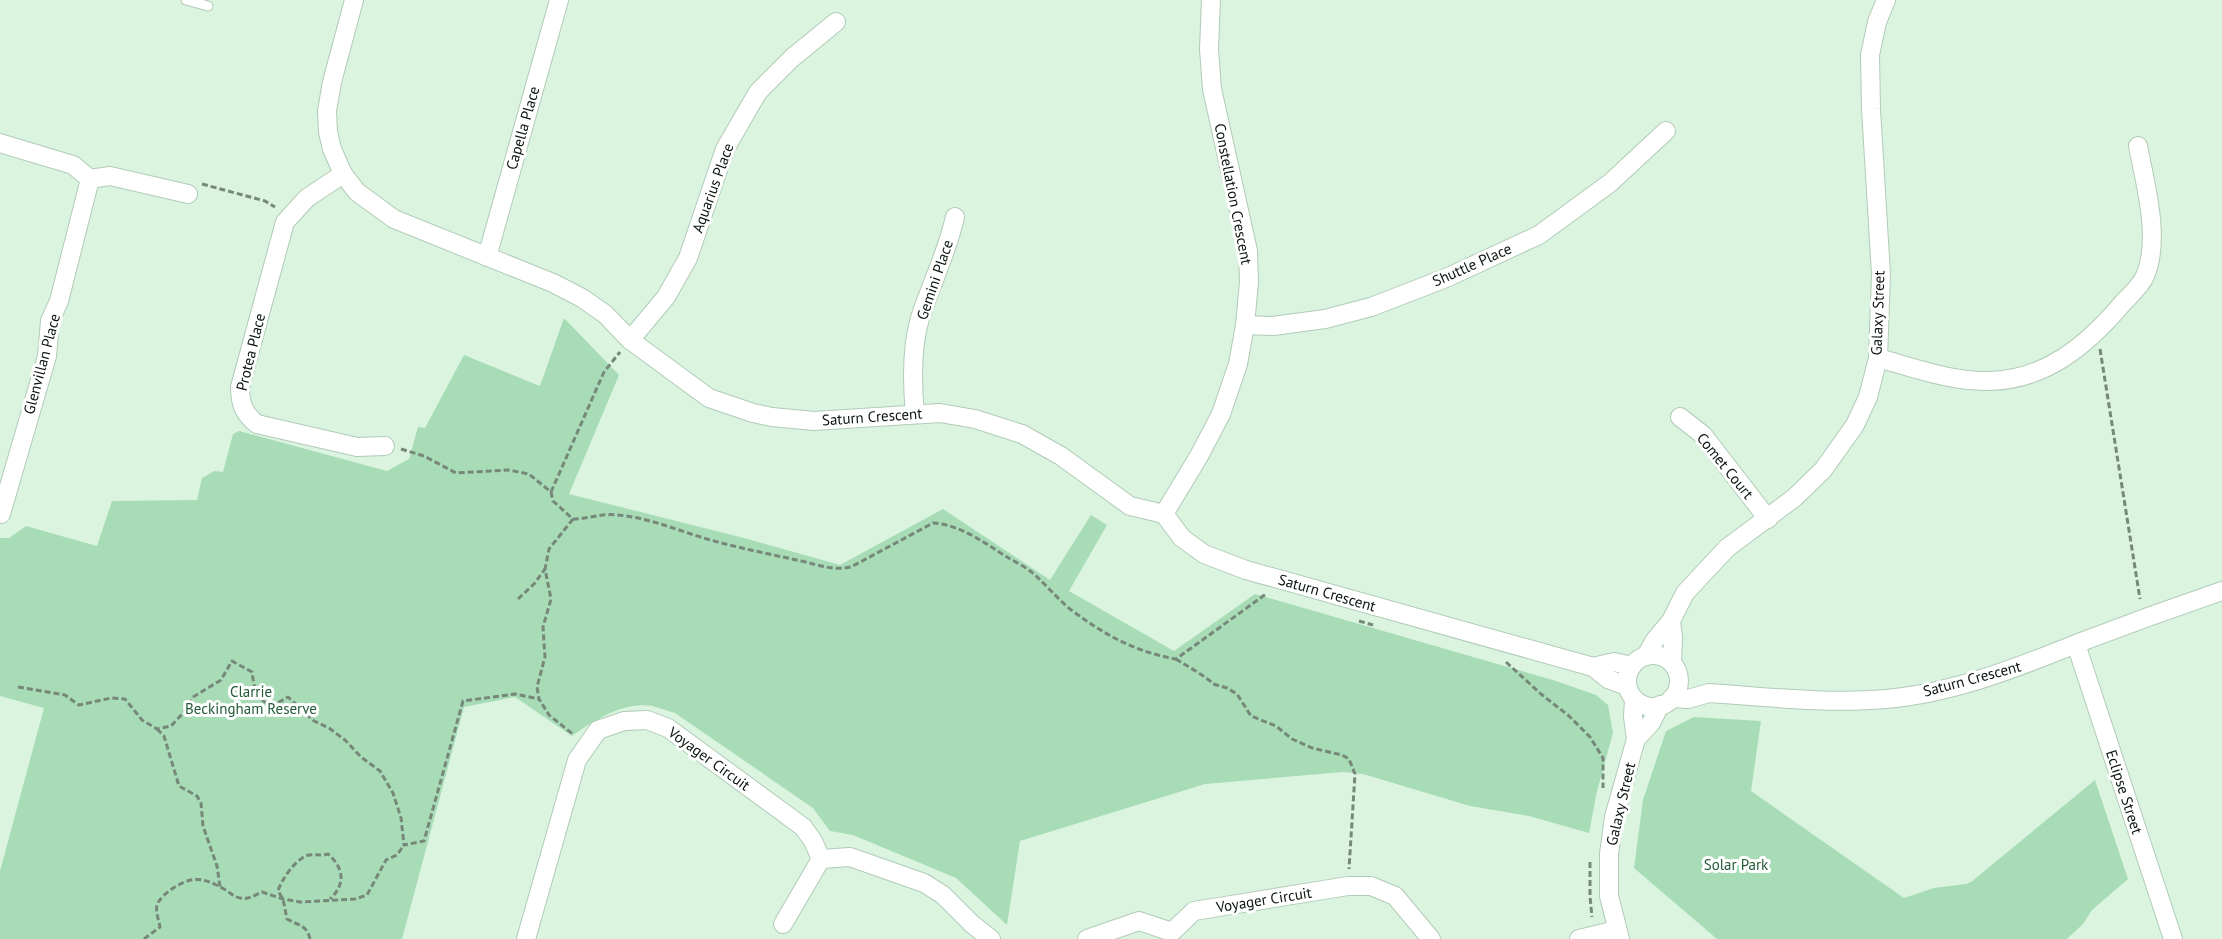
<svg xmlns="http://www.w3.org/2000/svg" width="2222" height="939" font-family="'PT Sans',sans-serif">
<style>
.green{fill:#a8dcb6}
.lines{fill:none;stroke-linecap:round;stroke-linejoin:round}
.service-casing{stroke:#b1cbb7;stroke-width:11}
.minor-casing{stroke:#b1cbb7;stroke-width:20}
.path{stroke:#76887a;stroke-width:3;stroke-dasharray:6 3;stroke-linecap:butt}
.service{stroke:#fff;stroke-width:9}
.minor{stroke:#fff;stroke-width:18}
.labels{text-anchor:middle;stroke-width:6;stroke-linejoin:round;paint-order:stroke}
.street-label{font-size:15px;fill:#0b140d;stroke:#fff}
.park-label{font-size:15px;fill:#215a35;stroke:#fff}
</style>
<rect width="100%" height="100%" fill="#daf4e0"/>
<!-- green -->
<g class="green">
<path d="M 564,318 L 619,375 L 569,494 L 744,538 L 840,565 L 943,509 L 1050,580 L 1091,515 L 1107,525 L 1069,591 L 1174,651 L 1255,594 L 1556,681 L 1596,695 L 1608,705 L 1613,733 L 1597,791 L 1589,833 L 1529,816 L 1470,806 L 1363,774 L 1343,772 L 1205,784 L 1020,841 L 1007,925 L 956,878 L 853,835 L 830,831 L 813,808 L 675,713 C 668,711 660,708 652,706 C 623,701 593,721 572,736 L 515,697 L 464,707 L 402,939 L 0,939 L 0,871 L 44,708 L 0,696 L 0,538 L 9,538 L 26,526 L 97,546 L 112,501 L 197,500 L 202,478 L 214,471 L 223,472 L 233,434 L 239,431 L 387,471 L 409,459 L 418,427 L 425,428 L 464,355 L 540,386 Z"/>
<polygon points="1694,717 1761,721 1751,791 1904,898 1934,888 1966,884 1971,882 2095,780 2128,879 2092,910 2083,924 2067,939 1717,939 1634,868 1643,800 1666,731"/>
</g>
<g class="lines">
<defs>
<polyline id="service" points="186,0 208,6"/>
<g id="minor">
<polyline points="354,0 332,82 327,111 328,132 332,149 343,174 357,192 394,219 553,283 582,298 605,314 630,340 709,398 753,413 772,417 814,421 940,413 975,419 1022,434 1061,456 1130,506 1164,514 1182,538 1204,554 1246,570 1593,667 1608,679 1627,686"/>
<polyline points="0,143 73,165 90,179 110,176 188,194"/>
<path d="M 343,174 L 307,198 L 285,222 L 240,387 C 240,404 244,414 257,424 L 357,447 L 385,446"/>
<polyline points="487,257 559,0"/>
<polyline points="1245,325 1273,326 1325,319 1371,307 1446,278 1539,235 1610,183 1666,131"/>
<polyline points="630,340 666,297 688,258 725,149 758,92 792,58 836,22"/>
<path d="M 1878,358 C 1914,368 1952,382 1989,381 C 2046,380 2087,345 2122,304 C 2129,296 2141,286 2145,276 C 2161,239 2145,183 2138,146"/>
<path d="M 915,414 C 912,383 911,349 920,318 C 931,284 947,253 955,217"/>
<polyline points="1680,417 1703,435 1768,519"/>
<polyline points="1,514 47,356 50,321 59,301 90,179"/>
<polyline points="1164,514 1199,456 1221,414 1238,364 1245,325 1249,282 1248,251 1212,89 1209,49 1211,0"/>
<polyline points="1671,621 1673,637 1672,663"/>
<polyline points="2076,644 2173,939"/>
<circle cx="1653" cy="681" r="26"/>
<polyline points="1646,656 1655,640 1671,621 1685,593 1727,548 1794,498 1823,470 1855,425 1868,397 1878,358 1881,274 1871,109 1870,55 1877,22 1886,0"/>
<polyline points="1593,667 1614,662 1632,666"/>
<path d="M 1672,698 L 1688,699 L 1709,693 C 1768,697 1827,704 1886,699 C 1954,693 2019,667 2081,642 C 2128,624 2175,607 2222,591"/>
<polyline points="1636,739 1651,723 1660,705"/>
<polyline points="783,924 821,859"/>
<polyline points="526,939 577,760 598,730 624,721 647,720 668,728 803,827 813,841 821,859 850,857 924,883 943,895 972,924 991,939"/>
<polyline points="1087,939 1139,921 1172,932 1194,911 1348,886 1371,886 1395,896 1431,939"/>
<polyline points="1579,939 1616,930"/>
<polyline points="1620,939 1609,896 1609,854 1614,817 1636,739 1633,717 1634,699"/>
</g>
</defs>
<!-- service casing -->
<use href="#service" class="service-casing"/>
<!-- minor casing -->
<use href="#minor" class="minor-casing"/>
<!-- path -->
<g class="path">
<polyline points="202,184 265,201 275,207"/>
<polyline points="2100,349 2140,599"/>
<path d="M 401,449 L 424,456 L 456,473 L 509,470 L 529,474 L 551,492 L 553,501 L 573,519 C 588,519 602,513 618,515 C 649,518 677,530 707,539 C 738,548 770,554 801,561 C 820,565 832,571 851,567 L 933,523 C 961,525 983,542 1007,557 C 1015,562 1026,567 1034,574 C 1046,585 1057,598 1070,609 C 1103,634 1135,652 1176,659 L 1266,594"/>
<polyline points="551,492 604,372 620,352"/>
<polyline points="573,519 549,549 545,569 551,599 543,627 545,657 537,687 539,699 549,715 574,735"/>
<polyline points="518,599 534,584 545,569"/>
<polyline points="1359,621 1373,625"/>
<path d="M 1176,659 C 1185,665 1209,678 1213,684 L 1227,688 L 1237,694 L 1251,716 L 1276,726 L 1292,739 L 1312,748 L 1342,755 L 1349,759 L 1355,774 L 1349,869"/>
<polyline points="1506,662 1541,694 1569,716 1590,737 1603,758 1603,788"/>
<path d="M 18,687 L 65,695 L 79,705 L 111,698 L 125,699 L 142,720 L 157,729 L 171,726 L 184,712 L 193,697 L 221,680 L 232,661 L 252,672 C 254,688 257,703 274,705 L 288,697 L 314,721 L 329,728 L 345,740 L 361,757 L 380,771 L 393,793 L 401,818 L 404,845 L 424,841 L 463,701 L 515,694 L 539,699"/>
<polyline points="157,729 164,736 179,786 197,796 201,803 203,826 217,866 220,887"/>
<polyline points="1590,862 1590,897 1592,917"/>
<path d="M 144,939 L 160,927 C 156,908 152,905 169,891 C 190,876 201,876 224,889 C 229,892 234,897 240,898 C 248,900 255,895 262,892 L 283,899 L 300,902 L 355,899 L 367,895 L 386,860 L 397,855 L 404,845"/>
<path d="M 310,939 C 307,925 298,925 287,919 L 283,899 L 278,891 C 281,880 297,857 309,855 C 316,854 321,856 328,854 C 344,868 346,884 330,899"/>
</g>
<!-- service -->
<use href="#service" class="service"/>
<!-- minor -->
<use href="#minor" class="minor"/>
</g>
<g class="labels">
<!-- street labels -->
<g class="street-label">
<text transform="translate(523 128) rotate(-74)" y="5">Capella Place</text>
<text transform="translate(713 188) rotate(-70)" y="5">Aquarius Place</text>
<text transform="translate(1233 194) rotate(79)" y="5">Constellation Crescent</text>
<text transform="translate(1472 265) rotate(-24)" y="5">Shuttle Place</text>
<text transform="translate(935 280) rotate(-71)" y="5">Gemini Place</text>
<text transform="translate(1878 313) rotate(-88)" y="5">Galaxy Street</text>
<text transform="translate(251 352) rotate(-76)" y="5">Protea Place</text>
<text transform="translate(42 364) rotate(-75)" y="5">Glenvillan Place</text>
<text transform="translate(872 417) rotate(-4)" y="5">Saturn Crescent</text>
<text transform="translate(1725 466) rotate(51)" y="5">Comet Court</text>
<text transform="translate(1327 593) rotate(16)" y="5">Saturn Crescent</text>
<text transform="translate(1972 679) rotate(-15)" y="5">Saturn Crescent</text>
<text transform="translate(709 759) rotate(36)" y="5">Voyager Circuit</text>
<text transform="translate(2124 792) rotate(72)" y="5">Eclipse Street</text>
<text transform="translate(1621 804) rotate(-77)" y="5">Galaxy Street</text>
<text transform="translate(1264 900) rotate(-9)" y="5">Voyager Circuit</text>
</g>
<!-- park labels -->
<g class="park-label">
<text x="251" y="697">Clarrie<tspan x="251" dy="17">Beckingham Reserve</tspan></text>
<text x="1736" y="870">Solar Park</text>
</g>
</g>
</svg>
